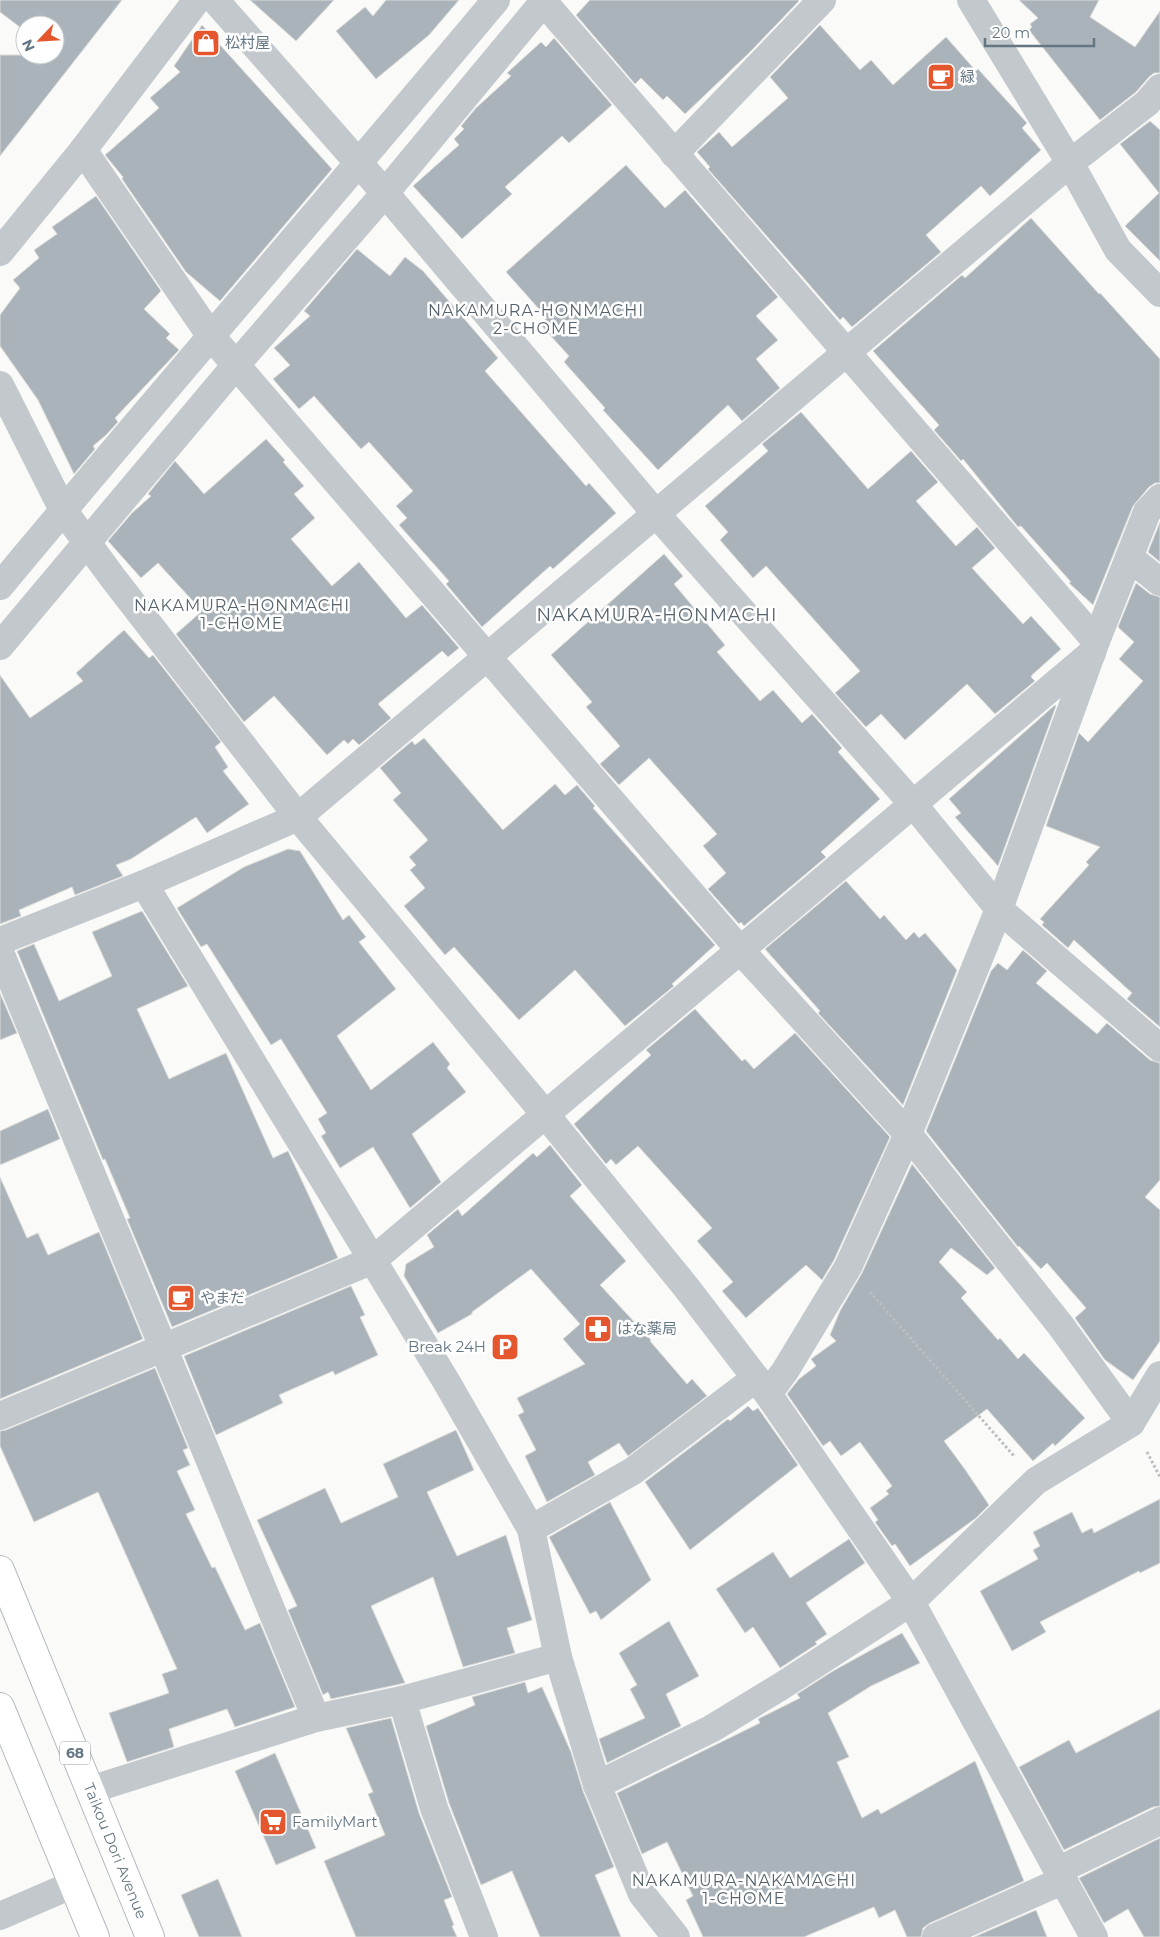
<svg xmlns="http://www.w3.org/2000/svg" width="1160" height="1937" font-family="Montserrat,'Noto Sans JP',sans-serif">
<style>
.building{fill:#aab3b9;stroke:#dcdcda}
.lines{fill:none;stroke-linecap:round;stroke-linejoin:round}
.major-casing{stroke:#b5babe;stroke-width:30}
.path{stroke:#bbbfc2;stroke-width:3;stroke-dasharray:2.5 2.5;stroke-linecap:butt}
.minor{stroke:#c3c8cc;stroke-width:28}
.major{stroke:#fff;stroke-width:28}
.labels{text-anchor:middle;stroke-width:5;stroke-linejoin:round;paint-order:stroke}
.shield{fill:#fff;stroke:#939fa8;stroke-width:1}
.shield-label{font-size:14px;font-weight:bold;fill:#657683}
.poi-label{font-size:15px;fill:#657683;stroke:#fff;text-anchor:start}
.street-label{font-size:15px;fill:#657683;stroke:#fff}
.neighbourhood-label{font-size:16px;letter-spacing:1px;fill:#57646e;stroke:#fff}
.quarter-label{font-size:18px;letter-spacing:1px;fill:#57646e;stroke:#fff}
</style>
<rect width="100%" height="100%" fill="#fafaf8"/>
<!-- building -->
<g class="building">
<polygon points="0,0 122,0 0,156 0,55 57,55 55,54 55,25 25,25 25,31 0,12"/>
<polygon points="250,0 334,0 296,41"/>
<polygon points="386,0 459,0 429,35 376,79 336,31 365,7 373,16"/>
<polygon points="590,0 798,0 799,1 749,53 685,114 667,96 663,100 641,78 635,84 576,15"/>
<polygon points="1019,0 1099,0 1090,17 1135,47 1160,11 1160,73 1154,73 1149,77 1136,92 1100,120 1029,30 1032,27 1030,24 1038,18"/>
<polygon points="202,25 332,169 220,301 186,272 122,179 123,177 105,155 159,108 150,98 180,72 174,66"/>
<polygon points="820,25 860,70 871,60 893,85 946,37 976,71 978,69 1027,123 1022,128 1041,150 990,196 981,186 926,235 941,252 852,327 843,317 840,320 807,282 708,169 710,167 697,152 719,132 732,147 788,98 770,77"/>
<polygon points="554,38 612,105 569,143 562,136 505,187 512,194 462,239 413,186 459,145 454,139 464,129 461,126 476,108 511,76 507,73 541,42 546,47"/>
<polygon points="1150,121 1160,130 1160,261 1125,226 1159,193 1120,144"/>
<polygon points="626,165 665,208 685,190 778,297 756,316 778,340 756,359 780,388 742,421 728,405 658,470 603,410 605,408 564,362 569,356 540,324 547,318 506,272"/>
<polygon points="96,196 161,291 144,309 170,334 166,338 179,350 115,418 118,422 106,435 93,446 95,449 74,474 38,400 0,346 0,315 20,288 13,280 39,258 34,250 57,234 52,227"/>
<polygon points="1031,218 1099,294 1100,293 1160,359 1160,483 1155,483 1149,487 1133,506 1093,605 1069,583 1071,582 1021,526 1018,527 963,459 961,461 934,430 939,425 873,351 962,275 965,278"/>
<polygon points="357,249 390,276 405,257 423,271 498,358 485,371 586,486 589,483 616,513 553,569 550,566 482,627 446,584 449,581 399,525 407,518 396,506 413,491 369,442 361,449 314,396 299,409 273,379 290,365 274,348 310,316 304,311"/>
<polygon points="801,412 868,489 911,451 938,482 916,501 956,546 977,527 995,548 972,568 1023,624 1031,616 1061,649 1032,675 1031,677 1035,681 995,714 967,684 905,740 881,714 866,727 835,693 860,671 766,566 753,578 720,540 728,532 705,506 768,451 762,444"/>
<polygon points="266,439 285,460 283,462 304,486 294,494 315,518 291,539 332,586 359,562 406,618 422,605 459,648 448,657 442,651 378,704 391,718 359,745 353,739 348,744 344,740 327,755 274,696 244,722 176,634 202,611 158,563 141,578 108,541 132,513 151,496 148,494 175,461 204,494"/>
<polygon points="1160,522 1160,562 1148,552"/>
<polygon points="664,554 683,576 674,584 725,645 717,652 760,701 773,690 802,723 812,714 842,748 838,752 880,799 821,852 826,857 744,926 741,922 739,924 708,889 726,873 703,846 717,834 649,758 619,785 600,764 620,746 586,707 592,702 551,655"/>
<polygon points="1136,583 1150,594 1160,597 1160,1027 1127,999 1132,993 1074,940 1068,948 1042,925 1044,922 1040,919 1089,865 1086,862 1100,847 1046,826 1079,733 1088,742 1143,681 1119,659 1134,642 1118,627"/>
<polygon points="124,630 149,658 153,655 221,742 215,747 228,767 223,771 249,804 207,833 196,817 131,859 116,865 123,876 75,895 72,887 19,910 21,916 0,924 0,675 30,718 83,681 76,673"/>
<polygon points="1055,705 1056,706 998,866 955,817 961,813 949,799"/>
<polygon points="424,738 503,830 555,784 565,795 577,785 595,806 593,808 715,945 672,984 674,986 625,1026 575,970 519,1020 454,947 445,955 404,906 425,888 410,870 416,865 409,857 428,840 393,800 401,793 380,768 412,741 415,745"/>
<polygon points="288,849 300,851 343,920 349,915 366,937 359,942 396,989 337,1036 371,1090 433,1042 450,1064 447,1068 466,1092 412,1134 441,1182 410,1208 373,1147 340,1168 321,1136 326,1133 318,1119 327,1113 281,1039 271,1045 207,944 201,947 177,908 244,867"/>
<polygon points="846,881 880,919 884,915 906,940 914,932 919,938 925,933 957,970 903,1105 818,1013 820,1011 765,949"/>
<polygon points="142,911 188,986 137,1009 169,1079 226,1053 273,1158 288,1151 338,1258 172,1327 127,1219 130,1218 105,1159 103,1160 17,951 34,944 59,1001 112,976 92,932"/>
<polygon points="1023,950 1047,971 1036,983 1097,1034 1107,1023 1150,1060 1160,1063 1160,1180 1145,1197 1160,1210 1160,1341 1133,1380 1105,1360 1075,1318 1086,1308 1047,1263 1041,1269 1019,1246 1018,1247 926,1131 991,971 998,963 1007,970"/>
<polygon points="0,993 17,1033 0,1040"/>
<polygon points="695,1009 742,1061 745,1059 754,1069 795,1033 890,1137 834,1260 822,1280 806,1265 746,1318 722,1291 733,1282 697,1241 712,1228 638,1146 616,1165 611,1159 606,1164 574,1124 651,1055 646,1050"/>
<polygon points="48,1109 60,1139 0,1165 0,1131"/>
<polygon points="550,1145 582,1185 570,1196 626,1261 600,1285 651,1340 650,1341 687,1384 692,1379 707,1396 628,1456 619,1443 588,1462 595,1475 547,1502 525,1456 536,1450 518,1415 524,1412 517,1398 585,1364 563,1339 580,1324 531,1269 472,1312 472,1314 438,1333 404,1276 406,1264 434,1247 427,1235 458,1209 462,1216 533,1153 537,1157"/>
<polygon points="912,1164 995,1268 987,1275 951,1248 939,1262 967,1292 961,1298 998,1340 1000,1338 1018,1359 1024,1353 1085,1418 1055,1446 1053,1443 1033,1461 987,1409 944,1441 964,1468 989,1505 976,1518 910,1566 895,1544 892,1546 875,1522 878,1520 870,1508 889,1494 886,1491 892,1486 860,1442 841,1456 830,1441 823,1446 787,1394 799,1379 816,1366 811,1359 836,1341 830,1335 840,1311 862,1273"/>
<polygon points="0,1177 27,1238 38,1233 48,1255 99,1232 143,1339 0,1399"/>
<polygon points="351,1286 365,1315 360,1317 378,1355 335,1375 333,1371 279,1395 283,1403 216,1435 184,1356"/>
<polygon points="155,1368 188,1448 183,1450 190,1465 177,1471 195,1510 186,1514 212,1568 215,1567 245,1630 260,1623 295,1707 235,1727 227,1709 169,1729 174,1747 127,1762 109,1713 169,1693 162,1674 177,1669 98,1492 34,1522 0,1446 0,1431 6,1430"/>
<polygon points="748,1406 753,1411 758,1408 798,1465 690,1550 645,1482 728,1419 730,1421"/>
<polygon points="456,1430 474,1470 427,1492 457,1556 506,1535 532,1620 507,1628 515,1653 463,1667 433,1577 371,1606 405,1683 331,1699 328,1692 323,1695 288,1610 297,1606 257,1520 325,1488 341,1523 398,1497 383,1464"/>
<polygon points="1160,1499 1160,1563 1140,1573 1139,1571 1040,1622 1046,1632 1012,1651 980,1591 1038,1559 1033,1550 1040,1546 1033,1532 1072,1512 1082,1533 1092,1528 1094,1533"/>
<polygon points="610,1502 651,1580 601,1620 596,1611 590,1614 549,1537"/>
<polygon points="849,1539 865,1563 806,1603 827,1634 815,1642 817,1644 780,1668 753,1627 745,1633 716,1589 773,1552 790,1578"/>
<polygon points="669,1621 699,1676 666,1694 681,1726 607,1763 599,1739 645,1718 630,1689 637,1685 619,1653"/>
<polygon points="902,1633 920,1663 871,1686 828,1713 849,1757 837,1762 862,1818 878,1809 881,1814 975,1761 1024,1881 930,1923 923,1928 921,1937 907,1937 895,1910 879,1918 874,1907 804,1937 703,1937 686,1900 693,1896 667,1842 642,1854 617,1793 760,1723 758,1719 800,1698 797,1694 833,1671"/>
<polygon points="525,1682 528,1693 542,1687 571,1752 583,1791 614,1867 595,1875 621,1937 540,1937 512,1871 481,1885 449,1803 426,1726 475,1705 472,1697"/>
<polygon points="1160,1709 1160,1806 1153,1807 1064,1850 1019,1767 1069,1740 1076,1753"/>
<polygon points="391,1718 419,1813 452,1897 444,1900 454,1925 452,1926 457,1937 356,1937 324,1861 385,1835 368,1794 373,1792 346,1728"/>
<polygon points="275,1753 316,1848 276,1865 235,1771"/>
<polygon points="1160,1838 1160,1937 1144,1937 1128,1909 1104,1923 1079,1878"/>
<polygon points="218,1879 242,1937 199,1937 181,1895"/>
<polygon points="1036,1910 1047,1937 974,1937"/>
</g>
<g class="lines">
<defs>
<g id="major">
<polyline points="0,1570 150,1937"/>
<polyline points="0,1707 95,1937"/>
</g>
</defs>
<!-- major casing -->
<use href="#major" class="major-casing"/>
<!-- path -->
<g class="path">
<polyline points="870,1292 1014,1456"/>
<polyline points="1147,1452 1160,1477"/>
</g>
<!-- minor -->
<g class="minor">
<polyline points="215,0 385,193 657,515 913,804 999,909 1160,1048"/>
<polyline points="542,0 1096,641"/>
<polyline points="971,0 1070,163 1118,250 1160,293"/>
<polyline points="83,150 210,335 740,950 908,1134 1061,1326 1131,1423"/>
<polyline points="674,154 822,0"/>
<polyline points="0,252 83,150 197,0"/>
<polyline points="0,385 63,510 113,578 298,817 545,1114 686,1287 768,1394 911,1602 1094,1937"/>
<polyline points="1130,558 1160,582"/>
<path d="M 0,586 C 164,389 332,196 496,0"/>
<polyline points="0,646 236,365 385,193 545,0"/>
<polyline points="144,884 446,1381 531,1529 558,1657 597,1785 642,1894 676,1937"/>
<polyline points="0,941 144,884 298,817 1070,163 1147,103 1160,88"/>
<polyline points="0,952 316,1718"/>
<polyline points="768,1394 785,1371 848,1267 908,1134 999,909 1096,641 1147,512 1160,498"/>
<polyline points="0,1416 373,1260 1092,653"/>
<polyline points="531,1529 633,1471 756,1378"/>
<polyline points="402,1700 434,1808 484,1937"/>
<polyline points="597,1785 711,1729 780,1687 911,1602 1036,1481 1131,1423 1160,1375"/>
<polyline points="90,1790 316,1718 402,1700 558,1657"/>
<polyline points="1059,1870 1160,1821"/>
<polyline points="0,1916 74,1884"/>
<polyline points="936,1937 1064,1880"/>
</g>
<!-- major -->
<use href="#major" class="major"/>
</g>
<!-- icons -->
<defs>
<symbol id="shop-square" viewBox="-11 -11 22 22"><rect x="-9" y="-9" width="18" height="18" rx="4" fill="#e4572e" stroke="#fff"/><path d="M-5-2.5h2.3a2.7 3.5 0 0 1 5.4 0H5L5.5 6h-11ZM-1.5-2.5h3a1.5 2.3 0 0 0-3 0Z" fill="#fff"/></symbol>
<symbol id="cafe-square" viewBox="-11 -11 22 22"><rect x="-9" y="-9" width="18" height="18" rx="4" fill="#e4572e" stroke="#fff"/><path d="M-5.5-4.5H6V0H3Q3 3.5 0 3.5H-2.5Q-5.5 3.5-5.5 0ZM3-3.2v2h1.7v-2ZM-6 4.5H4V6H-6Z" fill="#fff"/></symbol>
<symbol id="pharmacy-square" viewBox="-11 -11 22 22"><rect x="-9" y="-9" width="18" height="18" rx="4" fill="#e4572e" stroke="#fff"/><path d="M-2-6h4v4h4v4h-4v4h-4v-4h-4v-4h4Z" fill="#fff"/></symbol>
<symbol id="parking-square" viewBox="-11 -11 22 22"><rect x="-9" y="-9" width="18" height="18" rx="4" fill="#e4572e" stroke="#fff"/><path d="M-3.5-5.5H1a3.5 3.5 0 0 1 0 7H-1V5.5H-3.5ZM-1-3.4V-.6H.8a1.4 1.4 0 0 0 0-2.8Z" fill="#fff"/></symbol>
<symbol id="supermarket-square" viewBox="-11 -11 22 22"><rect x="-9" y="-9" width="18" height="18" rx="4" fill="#e4572e" stroke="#fff"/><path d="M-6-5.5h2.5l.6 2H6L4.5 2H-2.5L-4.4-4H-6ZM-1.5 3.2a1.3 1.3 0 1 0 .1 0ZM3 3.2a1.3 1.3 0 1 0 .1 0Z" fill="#fff"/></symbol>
</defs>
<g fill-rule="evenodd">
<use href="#shop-square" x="190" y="27" width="32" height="32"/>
<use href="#cafe-square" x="925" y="61" width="32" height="32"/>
<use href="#cafe-square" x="165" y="1282" width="32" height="32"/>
<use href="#pharmacy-square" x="582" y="1313" width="32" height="32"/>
<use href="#parking-square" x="489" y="1331" width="32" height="32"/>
<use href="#supermarket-square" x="257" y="1806" width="32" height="32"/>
</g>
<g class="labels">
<!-- shield labels -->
<rect class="shield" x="60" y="1741.5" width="30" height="23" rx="4"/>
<g class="shield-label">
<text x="75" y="1758">68</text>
</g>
<!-- poi labels -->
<g class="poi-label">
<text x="225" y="48">松村屋</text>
<text x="960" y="82">緑</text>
<text x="200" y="1303">やまだ</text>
<text x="617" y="1334">はな薬局</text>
<text x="486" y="1352" text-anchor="end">Break 24H</text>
<text x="292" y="1827">FamilyMart</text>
</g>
<!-- street labels -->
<g class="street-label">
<text transform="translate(115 1851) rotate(68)" y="5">Taikou Dori Avenue</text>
</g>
<!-- neighbourhood labels -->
<g class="neighbourhood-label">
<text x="536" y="316">NAKAMURA-HONMACHI<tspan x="536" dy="18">2-CHOME</tspan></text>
<text x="242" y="611">NAKAMURA-HONMACHI<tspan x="242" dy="18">1-CHOME</tspan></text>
<text x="744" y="1886">NAKAMURA-NAKAMACHI<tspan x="744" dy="18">1-CHOME</tspan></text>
</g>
<!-- quarter labels -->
<g class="quarter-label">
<text x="657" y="621">NAKAMURA-HONMACHI</text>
</g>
</g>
<!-- north arrow -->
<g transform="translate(40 40) rotate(245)"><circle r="24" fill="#ffffff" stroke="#c1c8cd"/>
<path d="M0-4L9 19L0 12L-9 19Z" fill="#e4572e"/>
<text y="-8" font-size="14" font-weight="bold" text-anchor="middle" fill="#657683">N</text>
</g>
<!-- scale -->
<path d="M985 38v8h109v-8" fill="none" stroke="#657683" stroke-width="2.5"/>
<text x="992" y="38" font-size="15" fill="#657683" stroke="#ffffff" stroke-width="4" paint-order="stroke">20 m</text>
</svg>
